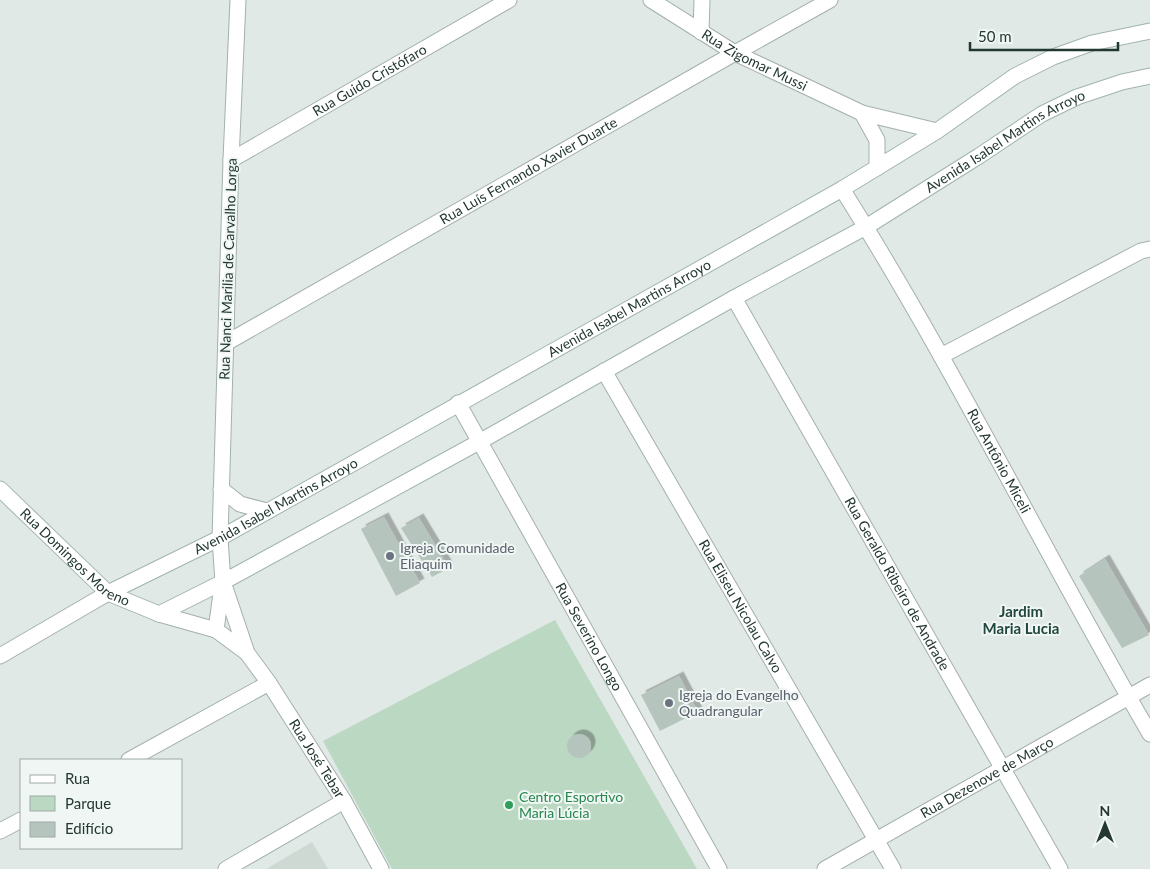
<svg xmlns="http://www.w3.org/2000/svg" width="1150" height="869" font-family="Lato,sans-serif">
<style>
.built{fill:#cfd9d4}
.green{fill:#bbd8c3}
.building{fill:#b6c4be;filter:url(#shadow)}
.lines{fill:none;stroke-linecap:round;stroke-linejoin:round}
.street-casing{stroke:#a4b0ac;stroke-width:17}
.secondary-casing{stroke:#a1b4ad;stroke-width:17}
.street{stroke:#fff;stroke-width:15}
.secondary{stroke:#fff;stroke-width:15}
.worship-dot{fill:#6b7280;stroke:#f0f6f3;stroke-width:2}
.leisure-dot{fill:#2e9e5b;stroke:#f0f6f3;stroke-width:2}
.labels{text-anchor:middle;stroke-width:4;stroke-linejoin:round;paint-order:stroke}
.street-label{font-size:14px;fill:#233832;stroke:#f0f6f3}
.worship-label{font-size:14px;fill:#5b616d;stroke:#f0f6f3;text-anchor:start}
.leisure-label{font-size:14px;fill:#27864d;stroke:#f0f6f3;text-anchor:start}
.neighbourhood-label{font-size:15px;font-weight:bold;fill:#21473e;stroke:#f0f6f3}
</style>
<defs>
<filter id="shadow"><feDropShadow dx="4.5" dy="-4.5" stdDeviation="0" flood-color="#0004"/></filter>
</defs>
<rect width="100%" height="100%" fill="#e0e9e5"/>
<!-- built -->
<polygon class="built" points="312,842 328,869 266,869"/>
<!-- green -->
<polygon class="green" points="555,620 697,869 392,869 323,741"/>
<!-- building -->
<g class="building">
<polygon points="384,517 420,583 396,596 361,529"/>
<polygon points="419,518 449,568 432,577 401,528"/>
<polygon points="1105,559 1149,635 1122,648 1079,576"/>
<polygon points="679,676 698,712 660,731 641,695"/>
<circle cx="579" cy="746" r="12"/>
</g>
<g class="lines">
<defs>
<g id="street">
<path id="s1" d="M 238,0 L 231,160 L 220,538 L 223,582 L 247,653 L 269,683 L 344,801 L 381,869"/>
<path id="s2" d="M 651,0 L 735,53 L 862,113 L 937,131"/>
<polyline points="701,32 702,0"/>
<polyline points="862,113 877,140 877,168"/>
<path id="s3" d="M 231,160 L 509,0"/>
<path id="s4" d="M 842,189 C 954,366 1045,554 1150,734"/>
<path id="s5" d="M 734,298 L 1060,869"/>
<path id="s6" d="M 226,343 L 735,53 L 830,0"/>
<polyline points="941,356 1141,251 1150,249"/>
<path id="s7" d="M 604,371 L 893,869"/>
<path id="s8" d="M 458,403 L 719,869"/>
<polyline points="221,489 240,504 267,511"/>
<polyline points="159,614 216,630 247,653"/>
<polyline points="216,630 222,586"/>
<polyline points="0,656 108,593"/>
<polyline points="129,760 269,683"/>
<polyline points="0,831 21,820"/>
<polyline points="226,869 344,801"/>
<path id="s9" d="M 825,869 L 1150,685"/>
</g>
<g id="secondary">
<path id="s10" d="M 0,489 L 108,593 L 159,614 L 223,582 L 479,442 L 734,298 L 866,227 L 979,156 L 1042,114 L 1077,97 L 1122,82 L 1150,76"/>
<path id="s11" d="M 108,593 L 220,538 L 842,189 L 937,131 L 1015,76 L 1053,57 L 1092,43 L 1150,31"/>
</g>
</defs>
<!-- street casing -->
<use href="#street" class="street-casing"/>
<!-- secondary casing -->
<use href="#secondary" class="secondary-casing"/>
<!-- street -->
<use href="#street" class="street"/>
<!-- secondary -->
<use href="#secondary" class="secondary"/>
</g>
<!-- markers -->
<g class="worship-dot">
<circle cx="390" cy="556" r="5"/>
<circle cx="669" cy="703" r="5"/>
</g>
<circle class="leisure-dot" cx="509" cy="805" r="5"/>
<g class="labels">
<!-- street labels -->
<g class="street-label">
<text dy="5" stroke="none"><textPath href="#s2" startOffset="120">Rua Zigomar Mussi</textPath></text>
<text dy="5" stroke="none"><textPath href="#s3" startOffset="160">Rua Guido Cristófaro</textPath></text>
<text dy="5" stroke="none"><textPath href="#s10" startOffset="1175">Avenida Isabel Martins Arroyo</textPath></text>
<text dy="5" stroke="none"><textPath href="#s6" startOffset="348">Rua Luís Fernando Xavier Duarte</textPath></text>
<text transform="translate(228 269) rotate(-88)" y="5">Rua Nanci Marilia de Carvalho Lorga</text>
<text dy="5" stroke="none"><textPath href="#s11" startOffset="594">Avenida Isabel Martins Arroyo</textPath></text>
<text dy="5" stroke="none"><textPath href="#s4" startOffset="314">Rua Antônio Miceli</textPath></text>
<text dy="5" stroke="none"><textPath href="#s11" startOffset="189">Avenida Isabel Martins Arroyo</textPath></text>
<text dy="5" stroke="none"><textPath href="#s10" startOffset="102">Rua Domingos Moreno</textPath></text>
<text dy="5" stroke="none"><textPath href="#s5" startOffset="329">Rua Geraldo Ribeiro de Andrade</textPath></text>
<text dy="5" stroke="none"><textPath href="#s7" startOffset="272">Rua Eliseu Nicolau Calvo</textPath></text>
<text dy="5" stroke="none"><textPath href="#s8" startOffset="268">Rua Severino Longo</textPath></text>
<text dy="5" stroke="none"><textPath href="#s1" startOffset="784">Rua José Tebar</textPath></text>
<text dy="5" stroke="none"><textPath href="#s9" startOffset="186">Rua Dezenove de Março</textPath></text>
</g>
<!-- worship labels -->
<g class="worship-label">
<text x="400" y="553">Igreja Comunidade<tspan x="400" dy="16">Eliaquim</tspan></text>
<text x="679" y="700">Igreja do Evangelho<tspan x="679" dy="16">Quadrangular</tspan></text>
</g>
<!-- leisure labels -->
<g class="leisure-label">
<text x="519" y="802">Centro Esportivo<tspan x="519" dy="16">Maria Lúcia</tspan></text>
</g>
<!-- neighbourhood labels -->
<g class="neighbourhood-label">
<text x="1021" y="617">Jardim<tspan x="1021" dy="17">Maria Lucia</tspan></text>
</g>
</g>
<!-- legend -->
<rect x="20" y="759" width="162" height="90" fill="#f0f6f3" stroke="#9eaaa6"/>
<rect x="30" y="775" width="25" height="8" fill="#ffffff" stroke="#9eaaa6"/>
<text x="65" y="784" font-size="15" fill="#233832">Rua</text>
<rect x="30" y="796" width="25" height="15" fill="#bbd8c3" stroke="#9eaaa6"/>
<text x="65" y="809" font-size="15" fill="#233832">Parque</text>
<rect x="30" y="822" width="25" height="15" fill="#b6c4be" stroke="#9eaaa6"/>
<text x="65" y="834" font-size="15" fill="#233832">Edifício</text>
<!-- north arrow -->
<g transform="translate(1105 824)" stroke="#f0f6f3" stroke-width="4" paint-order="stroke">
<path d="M0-4L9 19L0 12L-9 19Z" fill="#233832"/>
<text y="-8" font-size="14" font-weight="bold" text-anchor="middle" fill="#233832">N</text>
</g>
<!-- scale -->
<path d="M970 42v8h148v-8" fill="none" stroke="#233832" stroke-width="2.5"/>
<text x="978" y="42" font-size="15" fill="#233832" stroke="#f0f6f3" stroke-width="4" paint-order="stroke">50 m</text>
</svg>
